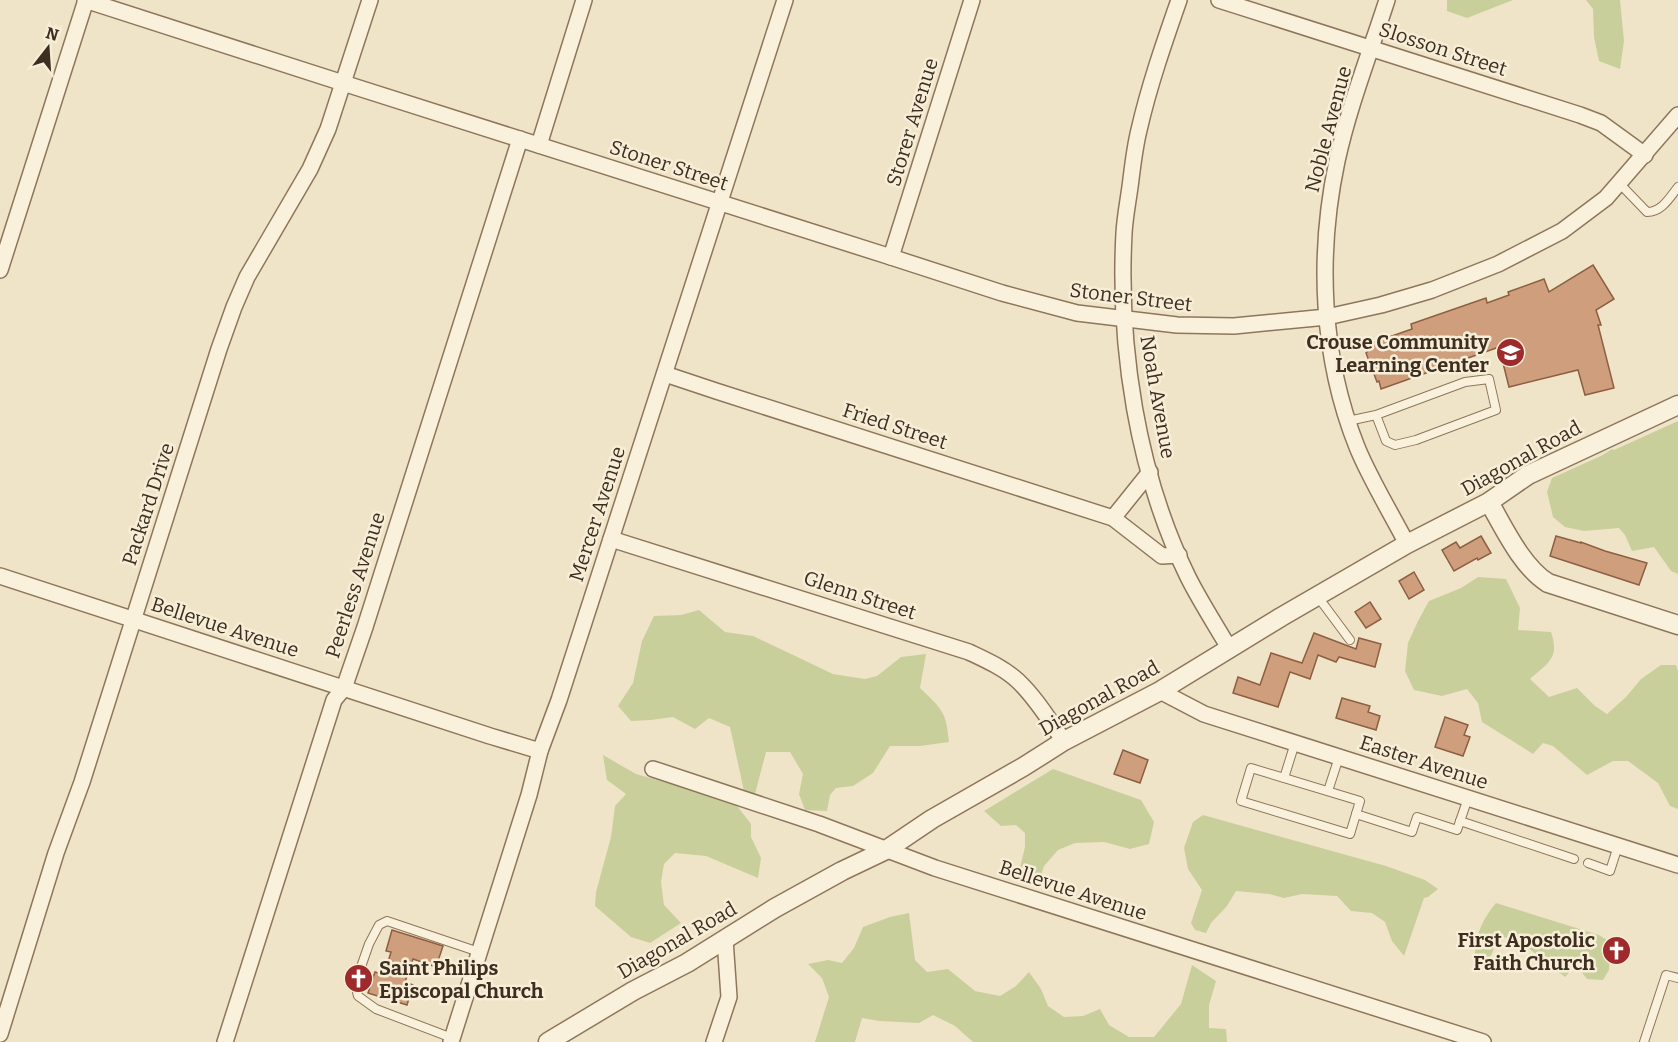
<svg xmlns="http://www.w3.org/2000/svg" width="1678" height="1042" font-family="Bitter,serif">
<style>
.green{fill:#c9cf9b}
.building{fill:#cf9f7d;stroke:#8d5f41;stroke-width:1.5}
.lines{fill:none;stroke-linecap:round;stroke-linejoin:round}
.service-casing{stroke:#8d765c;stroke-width:10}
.minor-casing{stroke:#8d765c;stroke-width:18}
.tertiary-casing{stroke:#8d765c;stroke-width:21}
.service{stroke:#faf1dc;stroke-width:8}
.minor{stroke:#faf1dc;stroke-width:15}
.tertiary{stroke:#faf1dc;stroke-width:18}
.labels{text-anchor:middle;stroke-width:5;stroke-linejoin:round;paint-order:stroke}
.street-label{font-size:20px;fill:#3d2e20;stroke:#f7eed8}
.poi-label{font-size:20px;font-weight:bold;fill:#3d2e20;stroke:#f7eed8;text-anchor:end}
</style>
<rect width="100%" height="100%" fill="#f0e4c8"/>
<!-- green -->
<g class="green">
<polygon points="1447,0 1513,0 1467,18 1447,11"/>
<polygon points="1586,0 1620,0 1624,41 1620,69 1599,61 1594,37 1593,9"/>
<polygon points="1678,421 1678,574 1671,571 1654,547 1632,551 1625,535 1619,528 1584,531 1565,527 1553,517 1547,492 1552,478 1603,455 1612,449 1614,450"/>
<path d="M 1478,577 L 1506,579 L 1520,608 L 1518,630 L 1551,632 C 1560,658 1548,663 1530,679 L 1549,697 L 1577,688 L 1595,706 L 1607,714 L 1626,697 L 1641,679 L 1661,665 L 1676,665 L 1678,671 L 1678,809 L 1670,806 L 1658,783 L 1628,761 L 1613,761 L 1587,775 L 1553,746 L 1543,743 L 1533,754 L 1482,722 L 1478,703 L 1467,689 L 1442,696 L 1414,690 L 1405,671 L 1408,643 L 1418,621 L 1429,601 L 1461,588 Z"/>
<path d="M 699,610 L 725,632 L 753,636 L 833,674 L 865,679 L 877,676 L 901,657 L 926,654 L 920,688 C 942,709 946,711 949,742 L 920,746 L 890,746 L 873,773 L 853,786 L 836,788 L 830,795 L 827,811 L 805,810 L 799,794 L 803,774 L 790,752 L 766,752 L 755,794 L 744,791 L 730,727 L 709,718 L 695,729 L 673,717 L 651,720 L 631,721 L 618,706 L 633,683 L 642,641 L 654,616 L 681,615 Z"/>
<polygon points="603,755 636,774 734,802 751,824 751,837 761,858 758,878 706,856 675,853 664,864 661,882 664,905 681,923 650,943 631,937 595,906 596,892 611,837 615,806 626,794 607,780"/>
<polygon points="1053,769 1141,800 1154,822 1149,844 1130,849 1104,842 1075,843 1058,850 1044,866 1041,875 1018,876 1025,847 1025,833 1016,825 1001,826 984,811"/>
<polygon points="1203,815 1386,866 1425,880 1438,889 1428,897 1424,898 1404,956 1392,941 1385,922 1372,913 1351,911 1337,896 1302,894 1284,898 1269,894 1236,891 1227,906 1211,923 1206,933 1195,930 1191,923 1202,890 1188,869 1184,848 1193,822"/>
<path d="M 1496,903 L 1599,935 L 1610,942 L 1609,970 L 1603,980 L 1587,979 L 1576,965 L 1565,977 L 1518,940 L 1497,936 L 1493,951 L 1487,964 L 1475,960 C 1473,939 1483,918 1496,903 Z"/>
<polygon points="909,913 915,960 927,972 948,969 975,991 1000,996 1016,986 1029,972 1041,989 1048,1006 1064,1017 1083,1016 1100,1009 1109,1025 1129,1037 1154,1037 1181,1004 1192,965 1216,981 1209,1005 1209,1028 1226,1029 1227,1042 973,1042 955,1026 933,1015 919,1023 879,1021 862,1018 855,1042 815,1042 829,997 822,978 808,964 828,960 842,963 854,948 863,927 890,917"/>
</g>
<!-- building -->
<g class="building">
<polygon points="1593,265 1614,299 1596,310 1601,325 1598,325 1614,388 1585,395 1578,370 1509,387 1499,347 1381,389 1379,381 1377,382 1366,353 1368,351 1366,345 1412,329 1411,324 1486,298 1487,303 1509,295 1508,292 1544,279 1549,292"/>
<polygon points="1481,536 1491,553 1478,560 1477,558 1454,571 1442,550 1456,542 1460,548"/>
<polygon points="1556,536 1581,543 1581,542 1605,551 1647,563 1639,585 1550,556"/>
<polygon points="1414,572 1424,590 1409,599 1399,581"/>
<polygon points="1370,602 1381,619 1366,628 1355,612"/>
<polygon points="1314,633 1356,649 1359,638 1381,644 1375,667 1339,657 1336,662 1318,655 1310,679 1290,672 1278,707 1233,693 1238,677 1260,685 1271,653 1302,663"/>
<polygon points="1342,698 1370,706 1368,712 1380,716 1376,730 1336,718"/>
<polygon points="1445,717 1468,725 1464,735 1470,737 1463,756 1435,747"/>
<polygon points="1123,750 1148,760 1140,783 1114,774"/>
<polygon points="392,930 443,946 436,967 413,959 405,982 413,985 407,1005 368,993 375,972 384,975 391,952 386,951"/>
</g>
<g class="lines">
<defs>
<g id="service">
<path d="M 1620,184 L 1647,212 C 1662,212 1670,197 1678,187"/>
<polyline points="1348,421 1376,415 1465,382 1489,379 1496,410 1416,440 1395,445 1386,441 1376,415"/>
<polyline points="1318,597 1350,640"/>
<polygon points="1251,768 1360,801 1350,834 1241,801"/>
<polyline points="1284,778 1295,743"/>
<polyline points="1328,791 1339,757"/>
<polyline points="1356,814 1412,832 1417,817 1457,830 1468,798"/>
<polyline points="1460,821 1574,859"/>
<polyline points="1588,863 1610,871 1618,846"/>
<polyline points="452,1038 376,1009 358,996 355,984 369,944 379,925 387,921 479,952"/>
<polyline points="1644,1042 1666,975 1678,978"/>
</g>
<g id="minor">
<polyline points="85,0 343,83 891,257 1002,293 1077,313 1177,325 1234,326 1327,317 1381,305 1432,290 1498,264 1562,231 1606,198 1678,115"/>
<path d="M 1179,0 C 1164,43 1149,86 1139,130 C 1135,146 1133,163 1131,179 C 1129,197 1125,215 1124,233 C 1118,347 1137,473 1188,577 C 1200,601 1215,624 1229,648"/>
<polyline points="1219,0 1580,115 1601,123 1645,155"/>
<path d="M 1387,0 C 1370,53 1349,106 1337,161 C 1317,255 1321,357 1357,447 C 1370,479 1391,513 1407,544"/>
<polyline points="539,145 584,0"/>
<polyline points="891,257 972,0"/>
<polyline points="0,270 86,0"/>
<polyline points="665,374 716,391 1113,518 1162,556 1179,555"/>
<polyline points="1113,518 1150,472"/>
<path d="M 611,539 L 969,652 C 986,660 1004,668 1018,681 C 1036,698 1049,720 1064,741"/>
<polyline points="0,576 490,736 540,751"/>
<polyline points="1160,691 1204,714 1678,865"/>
<polyline points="653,769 819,824 935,868 1483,1042"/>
<polyline points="0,1034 56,853 82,782 219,349 234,307 247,277 310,169 328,129 370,0"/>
<polyline points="225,1042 334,700 344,688 365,627 520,139"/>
<polyline points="451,1042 529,795 540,751 559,700 785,0"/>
<polyline points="714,1042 729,997 725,939"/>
</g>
<g id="tertiary">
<path d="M 1489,502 C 1504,528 1522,567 1548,583 L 1678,625"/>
<polyline points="548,1042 633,991 687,963 775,908 842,871 886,850 932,819 1023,767 1064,741 1160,691 1281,617 1407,544 1489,502 1528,475 1678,405"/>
</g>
</defs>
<!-- service casing -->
<use href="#service" class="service-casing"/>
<!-- minor casing -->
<use href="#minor" class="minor-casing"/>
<!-- tertiary casing -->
<use href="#tertiary" class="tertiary-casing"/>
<!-- service -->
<use href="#service" class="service"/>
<!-- minor -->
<use href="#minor" class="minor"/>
<!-- tertiary -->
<use href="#tertiary" class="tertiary"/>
</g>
<!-- icons -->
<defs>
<symbol id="school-disc" viewBox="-11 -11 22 22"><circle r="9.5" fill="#9e2a2b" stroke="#f7eed8"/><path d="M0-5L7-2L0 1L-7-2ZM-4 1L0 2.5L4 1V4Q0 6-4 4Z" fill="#fff"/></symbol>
<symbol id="church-disc" viewBox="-11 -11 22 22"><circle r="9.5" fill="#9e2a2b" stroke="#f7eed8"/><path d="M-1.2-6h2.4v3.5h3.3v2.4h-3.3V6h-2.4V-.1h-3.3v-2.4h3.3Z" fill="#fff"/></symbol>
</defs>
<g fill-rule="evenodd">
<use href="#school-disc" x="1494" y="336" width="33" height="33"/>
<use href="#church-disc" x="1600" y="934" width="33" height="33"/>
<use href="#church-disc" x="342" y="962" width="33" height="33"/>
</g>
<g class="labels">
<!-- street labels -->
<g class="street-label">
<text transform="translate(1443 49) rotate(18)" y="7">Slosson Street</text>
<text transform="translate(912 122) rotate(-73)" y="7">Storer Avenue</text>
<text transform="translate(1328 129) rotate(-75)" y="7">Noble Avenue</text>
<text transform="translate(669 165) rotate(18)" y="7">Stoner Street</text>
<text transform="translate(1131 297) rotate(7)" y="7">Stoner Street</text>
<text transform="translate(1158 397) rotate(80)" y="7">Noah Avenue</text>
<text transform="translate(895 426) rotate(18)" y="7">Fried Street</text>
<text transform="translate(1521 458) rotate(-29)" y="7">Diagonal Road</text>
<text transform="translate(148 504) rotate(-72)" y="7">Packard Drive</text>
<text transform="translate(597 514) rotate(-72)" y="7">Mercer Avenue</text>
<text transform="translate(355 585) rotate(-72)" y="7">Peerless Avenue</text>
<text transform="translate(860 595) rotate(18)" y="7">Glenn Street</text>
<text transform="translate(225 627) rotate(18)" y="7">Bellevue Avenue</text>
<text transform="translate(1099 698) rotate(-29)" y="7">Diagonal Road</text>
<text transform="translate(1424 762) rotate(18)" y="7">Easter Avenue</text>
<text transform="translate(1073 890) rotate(18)" y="7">Bellevue Avenue</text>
<text transform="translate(677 940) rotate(-30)" y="7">Diagonal Road</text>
</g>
<!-- poi labels -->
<g class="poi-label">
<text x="1489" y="349">Crouse Community<tspan x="1489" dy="23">Learning Center</tspan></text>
<text x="1595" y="947">First Apostolic<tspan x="1595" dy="23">Faith Church</tspan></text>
<text x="379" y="975" text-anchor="start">Saint Philips<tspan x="379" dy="23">Episcopal Church</tspan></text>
</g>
</g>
<!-- north arrow -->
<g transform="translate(48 48) rotate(17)" stroke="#f7eed8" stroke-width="4.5" paint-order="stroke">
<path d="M0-4.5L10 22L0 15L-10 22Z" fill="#3d2e20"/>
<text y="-9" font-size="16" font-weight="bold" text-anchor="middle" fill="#3d2e20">N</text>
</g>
</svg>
